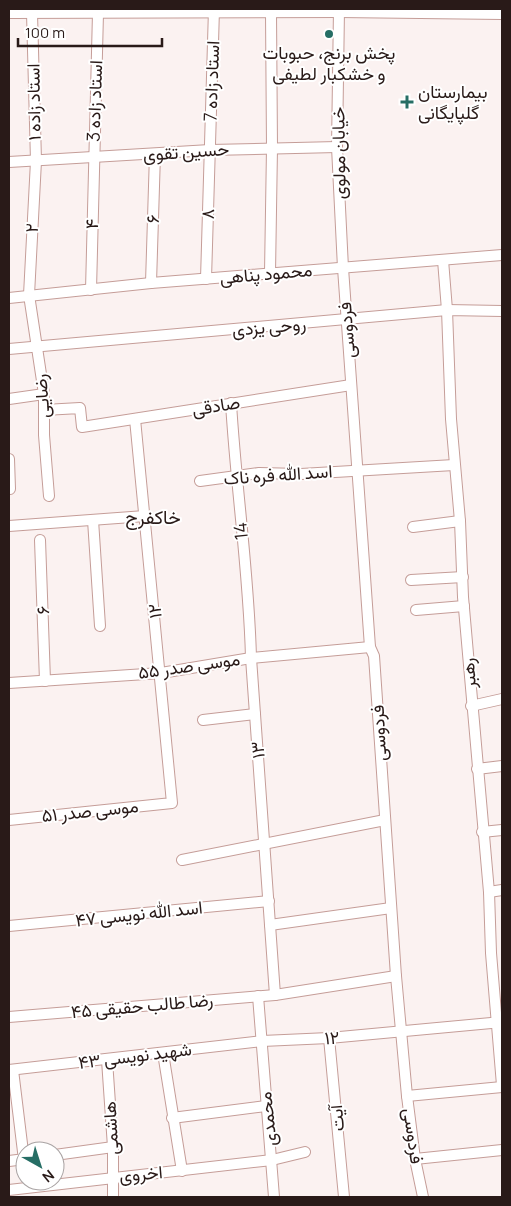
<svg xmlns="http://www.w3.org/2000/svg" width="511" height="1206" font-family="Manrope,Vazirmatn,sans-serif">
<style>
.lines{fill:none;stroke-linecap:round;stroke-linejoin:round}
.minor-casing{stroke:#c59d98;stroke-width:12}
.minor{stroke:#fff;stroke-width:10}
.poi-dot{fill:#266e65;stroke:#fff;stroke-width:2}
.labels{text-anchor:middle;stroke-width:4;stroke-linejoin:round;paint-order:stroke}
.poi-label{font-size:18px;fill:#291a18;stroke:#fff}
.street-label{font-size:18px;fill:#291a18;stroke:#fff}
.neighbourhood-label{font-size:19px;fill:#291a18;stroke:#fff}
</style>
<rect width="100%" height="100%" fill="#fbf2f1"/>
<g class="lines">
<defs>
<g id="minor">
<polyline points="339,9 337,147 343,268 370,647 374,656 396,976 407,1096 415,1159 423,1197"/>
<polyline points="9,13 339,12 502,14"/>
<polyline points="32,13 36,161 29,295 44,394 44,435 49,496"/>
<polyline points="9,162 210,150 337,147"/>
<polyline points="443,260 447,310 451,419 460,521 463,597 489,892 491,953 502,1085"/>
<polyline points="270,273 272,148 271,13"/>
<polyline points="206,279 214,9"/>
<polyline points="151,283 155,154"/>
<polyline points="91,290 98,13"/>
<polyline points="9,298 151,283 502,255"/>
<polyline points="9,349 447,310 502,311"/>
<polyline points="9,399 44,394"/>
<path d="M 231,403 C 236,488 249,573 251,658 L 275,995"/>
<polyline points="44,410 80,408 82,427 351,385"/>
<polyline points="9,459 10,489"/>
<polyline points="200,481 259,473 301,474 454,465"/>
<polyline points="93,520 100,626"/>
<polyline points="9,526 145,516"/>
<polyline points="413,527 460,521"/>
<polyline points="40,540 45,681"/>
<polyline points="411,580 463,577"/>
<polyline points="416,610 464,606"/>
<polyline points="9,683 161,673 251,658 370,647"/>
<polyline points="471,706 502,699"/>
<polyline points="203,720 255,714"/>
<polyline points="477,769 502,766"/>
<polyline points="9,820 172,803 135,419"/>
<polyline points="482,832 502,830"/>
<polyline points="182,860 385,820"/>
<polyline points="489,892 502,890"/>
<polyline points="270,925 391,908"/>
<polyline points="9,926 269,901"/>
<polyline points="258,996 274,1197"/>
<polyline points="9,1017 275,995 396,976"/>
<polyline points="329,1038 344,1197"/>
<polyline points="163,1053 182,1171"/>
<polyline points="107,1060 113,1147 113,1197"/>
<polyline points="9,1070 262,1041 329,1038 502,1022"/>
<polyline points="13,1070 24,1160"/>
<polyline points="407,1096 502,1087"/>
<polyline points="172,1118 266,1106"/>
<polyline points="55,1155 113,1147"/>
<polyline points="415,1159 502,1150"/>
<polyline points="9,1161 25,1159"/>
<polyline points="9,1190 272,1160 305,1152"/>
</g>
</defs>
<!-- minor casing -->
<use href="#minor" class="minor-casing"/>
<!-- minor -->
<use href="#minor" class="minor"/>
</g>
<!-- markers -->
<g class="poi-dot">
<circle cx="329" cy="34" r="5"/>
<path d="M404.5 94.5h5v5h5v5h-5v5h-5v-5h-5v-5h5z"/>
</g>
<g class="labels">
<!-- poi labels -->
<g class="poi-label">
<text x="329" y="59">پخش برنج، حبوبات<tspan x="329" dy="21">و خشکبار لطیفی</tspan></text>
<text x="418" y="98" text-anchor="start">بیمارستان<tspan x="418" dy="21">گلپایگانی</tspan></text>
</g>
<!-- street labels -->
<g class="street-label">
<text transform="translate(212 81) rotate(-88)" y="6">استاد زاده 7</text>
<text transform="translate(95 101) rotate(-88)" y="6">استاد زاده 3</text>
<text transform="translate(34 102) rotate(-91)" y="6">استاد زاده ۱</text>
<text transform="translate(186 152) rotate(-4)" y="6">حسین تقوی</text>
<text transform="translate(339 153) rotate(-91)" y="6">خیابان مولوی</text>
<text transform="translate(208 214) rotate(-88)" y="6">۸</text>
<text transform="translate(153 219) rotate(-88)" y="6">۶</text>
<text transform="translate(92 224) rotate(-89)" y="6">۴</text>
<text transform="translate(32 228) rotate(-87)" y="6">۲</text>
<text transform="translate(266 274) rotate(-5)" y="6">محمود پناهی</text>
<text transform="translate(269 327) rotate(-5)" y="6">روحی یزدی</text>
<text transform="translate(347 330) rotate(-94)" y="6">فردوسی</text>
<text transform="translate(42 396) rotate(-94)" y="6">رضایی</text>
<text transform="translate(216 406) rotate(-9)" y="6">صادقی</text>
<text transform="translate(278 475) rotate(-4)" y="6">اسد الله فره ناک</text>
<text transform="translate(241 531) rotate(-96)" y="6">14</text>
<text transform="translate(43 610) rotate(-92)" y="6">۶</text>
<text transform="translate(155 611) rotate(-96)" y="6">۱۲</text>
<text transform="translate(189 666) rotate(-8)" y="6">موسی صدر ۵۵</text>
<text transform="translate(469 673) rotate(-93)" y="6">رهبر</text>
<text transform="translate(379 733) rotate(-93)" y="6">فردوسی</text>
<text transform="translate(258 750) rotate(-95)" y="6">۱۳</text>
<text transform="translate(90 811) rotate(-6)" y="6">موسی صدر ۵۱</text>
<text transform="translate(139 914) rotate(-6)" y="6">۴۷ اسد الله نویسی</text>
<text transform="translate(142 1006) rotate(-5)" y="6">۴۵ رضا طالب حقیقی</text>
<text transform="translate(332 1038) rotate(-4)" y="6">۱۲</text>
<text transform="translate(135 1056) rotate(-7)" y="6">۴۳ شهید نویسی</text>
<text transform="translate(337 1118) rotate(-95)" y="6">آیت</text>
<text transform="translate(268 1119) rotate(-96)" y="6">محمدی</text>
<text transform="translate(111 1128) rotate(-93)" y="6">هاشمی</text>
<text transform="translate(413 1136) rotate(82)" y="6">فردوسی</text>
<text transform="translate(141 1174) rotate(-5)" y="6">اخروی</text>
</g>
<!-- neighbourhood labels -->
<g class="neighbourhood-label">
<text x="153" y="524">خاکفرج</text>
</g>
</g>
<!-- border -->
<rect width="511" height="1206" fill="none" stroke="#291a18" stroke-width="20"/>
<!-- north arrow -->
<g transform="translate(40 1166) rotate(141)"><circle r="24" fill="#ffffff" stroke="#a9a3a3"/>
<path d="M0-4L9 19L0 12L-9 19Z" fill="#266e65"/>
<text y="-8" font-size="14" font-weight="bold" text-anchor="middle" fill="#291a18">N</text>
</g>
<!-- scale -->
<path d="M18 38v8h144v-8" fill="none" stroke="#291a18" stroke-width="2.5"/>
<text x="25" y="38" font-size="15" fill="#291a18" stroke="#ffffff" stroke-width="4" paint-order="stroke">100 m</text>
</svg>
